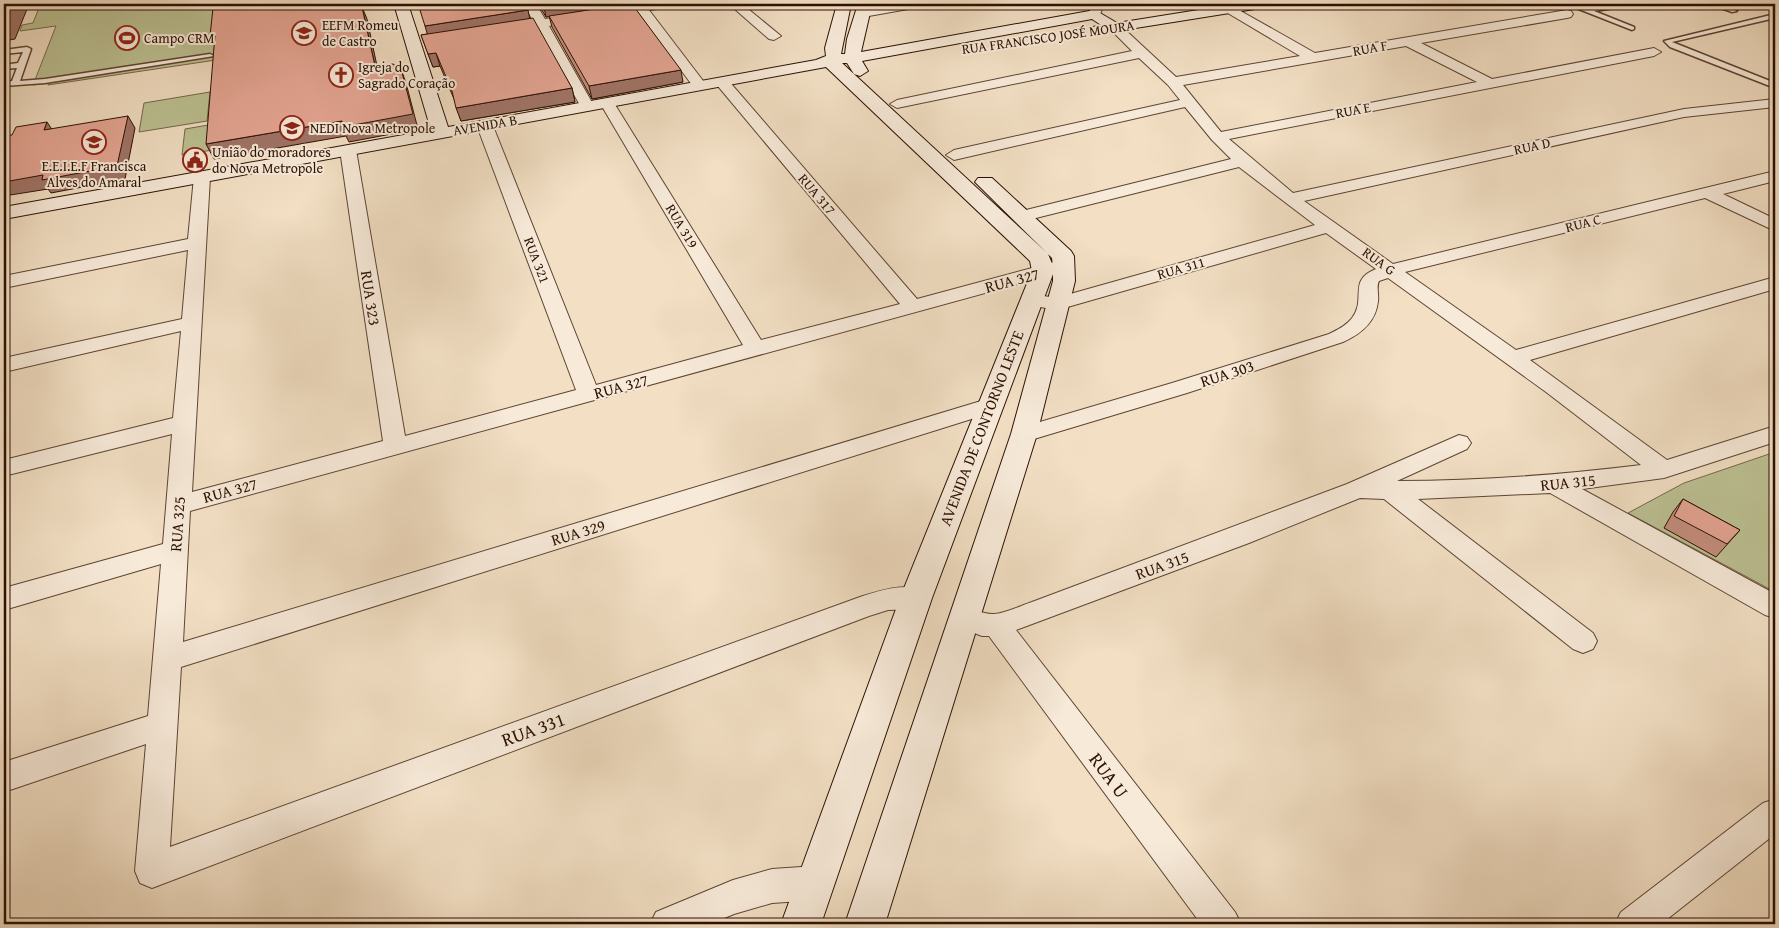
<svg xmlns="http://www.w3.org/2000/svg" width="1779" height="928" font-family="'Gentium Book Plus',serif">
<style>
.green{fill:#bcc193;stroke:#74684a}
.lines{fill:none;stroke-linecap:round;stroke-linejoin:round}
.lane-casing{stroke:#5e4432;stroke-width:3}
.street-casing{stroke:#5e4432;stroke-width:2}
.secondary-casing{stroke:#2c1002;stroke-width:2}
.lane{fill:#f7ead9;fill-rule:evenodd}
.street{fill:#f7ead9;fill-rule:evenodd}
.secondary{fill:#f7ead9;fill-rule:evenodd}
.wall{fill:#c48e7e;stroke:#2c1002}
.shaded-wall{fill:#a07467;stroke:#2c1002}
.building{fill:#e4a593;stroke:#2c1002}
.labels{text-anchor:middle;stroke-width:4;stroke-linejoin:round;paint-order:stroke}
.far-poi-label{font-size:14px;fill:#2c1002;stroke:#f7ead9;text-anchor:start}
.far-street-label{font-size:14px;fill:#2c1002;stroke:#f7ead9}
.street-label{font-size:16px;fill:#2c1002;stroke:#f7ead9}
.near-street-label{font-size:19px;fill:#2c1002;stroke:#f7ead9}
</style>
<rect width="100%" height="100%" fill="#f2dfc4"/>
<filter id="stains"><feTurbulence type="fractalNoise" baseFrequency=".004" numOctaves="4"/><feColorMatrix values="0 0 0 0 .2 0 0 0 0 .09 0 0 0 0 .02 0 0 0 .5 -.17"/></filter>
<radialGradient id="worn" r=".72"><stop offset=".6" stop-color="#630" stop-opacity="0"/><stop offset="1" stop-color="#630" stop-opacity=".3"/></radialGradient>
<!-- green -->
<g class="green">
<polygon points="29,4 220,4 216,60 48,85 48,83 33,85 56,26 20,31 22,25 33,23 40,5 28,6"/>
<polygon points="210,92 207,121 139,132 144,103"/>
<polygon points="238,120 237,146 182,155 185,129"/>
<polygon points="1775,452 1775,592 1628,513 1684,483"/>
</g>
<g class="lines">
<defs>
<g id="lane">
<path d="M 1566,4 C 1574,3 1581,8 1588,8 C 1607,9 1625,3 1643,4 L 1594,11 L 1634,27 L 1634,29 L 1632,30 Z"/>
<polygon points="1710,4 1719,4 1737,11 1732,12"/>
<polygon points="1775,14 1775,18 1672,42 1775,83 1775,88 1670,47 1664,41"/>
<polygon points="27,47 31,49 20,81 45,79 210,54 214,56 45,83 4,86 4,82 12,81 17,68 4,69 4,65 18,63 23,52 4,54 4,50"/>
</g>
<g id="street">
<polygon points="524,4 536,4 545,19 633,6 632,4 673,4 671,7 649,10 707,86 705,89 695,89 638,12 549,26 594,106 587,110 582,109 537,28 506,33 500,29 506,25 533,21"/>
<polygon points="729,4 742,4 781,36 774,40 769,39"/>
<polygon points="895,4 920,4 914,8 863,17 857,13 863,9"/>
<polygon points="1092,4 1104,4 1099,17 1091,17 1089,14"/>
<path d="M 1230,5 L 1315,53 L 1567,10 L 1571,11 L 1573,14 L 1571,17 L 1567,18 L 1421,43 L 1492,79 L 1654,48 L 1661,52 L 1654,56 L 1229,139 L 1293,193 L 1684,109 L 1775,99 L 1775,107 L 1684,117 L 1304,201 L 1393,264 L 1775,171 L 1775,181 L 1723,194 L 1775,219 L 1775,231 L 1705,198 L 1405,272 L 1516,350 L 1775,277 L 1775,289 L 1530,360 L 1667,460 L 1775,426 L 1775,442 L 1664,478 L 1582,489 L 1775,594 L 1775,618 L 1765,615 L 1550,493 L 1418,499 L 1593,633 L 1597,641 L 1593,649 L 1583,653 L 1573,649 L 1384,499 L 1360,498 L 1249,543 L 1016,630 L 1235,912 L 1241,924 L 1201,924 L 989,636 L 982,636 L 956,626 L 952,618 L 956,610 C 971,605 980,615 994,614 C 1006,613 1020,606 1032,602 L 1347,484 L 1459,435 L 1467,437 L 1471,443 L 1467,449 L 1397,481 C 1479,481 1559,475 1641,465 L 1546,392 L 1388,278 L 1379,281 C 1376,287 1379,294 1378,301 C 1376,322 1361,334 1343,342 L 1187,393 L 1024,442 L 1016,439 L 1013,434 L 1016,429 L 1172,383 L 1329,334 C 1337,330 1346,326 1352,318 C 1367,299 1347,280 1376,269 L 1326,233 L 1057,310 L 1024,304 L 1021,300 L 1024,296 L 1031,294 L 1056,298 L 1315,225 L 1239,167 L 1024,221 L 1018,220 L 1015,216 L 1018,212 L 1231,159 L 1212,140 L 1185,107 L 954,160 L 946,155 L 954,150 L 1180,100 L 1168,85 L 1139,58 L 897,108 L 890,104 L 897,100 L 1132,51 L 1109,28 L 1115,24 L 1120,25 L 1176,77 L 1300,56 L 1226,12 L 1224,9 L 1226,6 ZM 1406,46 L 1477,82 L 1221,132 L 1183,85 Z"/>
<path d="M 722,78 L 727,79 L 917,299 L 1062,260 L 1069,262 L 1071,266 L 1069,270 L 190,511 L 183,642 L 981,401 L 989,399 L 997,401 L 1000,406 L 997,411 L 181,667 L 170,847 L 860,597 C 882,590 903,583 926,590 L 930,598 L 926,606 L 916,609 L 888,610 L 869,616 L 152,888 L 140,883 L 135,871 L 146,744 L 4,792 L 4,762 L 148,716 L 161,564 L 4,610 L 4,588 L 163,544 L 172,434 L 4,476 L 4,460 L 173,418 L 181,331 L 4,372 L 4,358 L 182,319 L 188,250 L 4,288 L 4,276 L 188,239 L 194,177 L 196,173 L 208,173 L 210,177 L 192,492 L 383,441 L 340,150 L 342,147 L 354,147 L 356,150 L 405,436 L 576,390 L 477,126 L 480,123 L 485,121 L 493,126 L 596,385 L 743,345 L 600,103 L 602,100 L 612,100 L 614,103 L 761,340 L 900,304 L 717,85 L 715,82 L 717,79 Z"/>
<polygon points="1775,799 1775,834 1661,924 1615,924 1621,912 1763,803"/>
<polygon points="816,866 828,871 833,883 828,895 816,900 772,903 734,914 710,924 650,924 656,912 733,880 772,869"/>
</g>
<polygon id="secondary" points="394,4 408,4 448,127 816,60 826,56 825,48 837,4 851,4 841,54 845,54 847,39 858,4 872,4 861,52 1095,10 1117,23 1236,4 1268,4 1261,8 1098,34 1091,30 1093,27 1101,25 1092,19 862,61 868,71 860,76 854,74 847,63 842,63 1033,240 1048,254 1053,266 1052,258 975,182 978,178 992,178 1071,251 1074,256 1075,281 1037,434 885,924 845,924 1011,434 1053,281 1053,274 932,598 821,924 781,924 900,598 1032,271 1030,261 826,67 4,219 4,207 431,130"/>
</defs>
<!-- lane casing -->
<use href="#lane" class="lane-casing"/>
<!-- street casing -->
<use href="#street" class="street-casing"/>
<!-- secondary casing -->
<use href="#secondary" class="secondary-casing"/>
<!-- lane -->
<use href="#lane" class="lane"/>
<!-- street -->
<use href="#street" class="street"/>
<!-- secondary -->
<use href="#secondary" class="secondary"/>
</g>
<!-- wall -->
<g class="wall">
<polygon points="538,4 632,4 683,82 592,99 552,27 549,16 546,17"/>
<polygon points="530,18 572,88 575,102 461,121 454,99 440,66 433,67 421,35"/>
<polygon points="1683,499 1740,530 1716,557 1664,528 1673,512"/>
</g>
<!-- shaded-wall -->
<g class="shaded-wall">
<polygon points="12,4 29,4 15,39 4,41 4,42 4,22"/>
<polygon points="341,4 344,4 347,22 342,9"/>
<polygon points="567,4 627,4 546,17 544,7"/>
<polygon points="362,7 367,19 380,80 375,66"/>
<polygon points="528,10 530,20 428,36 425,26"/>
<polygon points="215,35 217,49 210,36"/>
<polygon points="436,53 440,66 433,67 428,54"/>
<polygon points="401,69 406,83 418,129 349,142 346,136 214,159 206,144 342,121"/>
<polygon points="681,70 683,82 592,99 589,86"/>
<polygon points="572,88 575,102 461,121 456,108"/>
<polygon points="128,116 135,128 125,179 51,193 48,189 4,196 4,181"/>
<polygon points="47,122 55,134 44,130"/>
</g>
<!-- building -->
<g class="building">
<polygon points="4,4 12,4 5,22 4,22"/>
<polygon points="248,4 341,4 342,9 362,7 375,66 393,64 401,69 413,114 343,127 342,121 206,144 215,35 210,36 213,8"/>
<polygon points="423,4 524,4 528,10 425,26 419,7 424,6"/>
<polygon points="542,4 567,4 544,7"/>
<polygon points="628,4 632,4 681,70 589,86 549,16"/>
<polygon points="533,18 572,88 456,108 452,91 436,53 428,54 421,35"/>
<polygon points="128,116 117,166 42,180 43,175 4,182 4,136 12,135 16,127 47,122 44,130"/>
<polygon points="1683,499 1740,530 1727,544 1674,516"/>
</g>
<!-- icons -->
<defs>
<symbol id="school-ring" viewBox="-11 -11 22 22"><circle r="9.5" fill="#f7ead9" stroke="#8f2418" stroke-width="1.5"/><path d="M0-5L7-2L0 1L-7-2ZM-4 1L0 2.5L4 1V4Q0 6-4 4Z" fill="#8f2418"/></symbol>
<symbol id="stadium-ring" viewBox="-11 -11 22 22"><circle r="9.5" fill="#f7ead9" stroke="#8f2418" stroke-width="1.5"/><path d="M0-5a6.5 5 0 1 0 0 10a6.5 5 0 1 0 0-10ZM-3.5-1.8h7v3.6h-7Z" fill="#8f2418"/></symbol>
<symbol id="church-ring" viewBox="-11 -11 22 22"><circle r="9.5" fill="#f7ead9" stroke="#8f2418" stroke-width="1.5"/><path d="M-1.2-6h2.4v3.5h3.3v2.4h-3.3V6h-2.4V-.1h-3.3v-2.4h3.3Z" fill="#8f2418"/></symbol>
<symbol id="civic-ring" viewBox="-11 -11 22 22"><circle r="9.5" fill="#f7ead9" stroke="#8f2418" stroke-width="1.5"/><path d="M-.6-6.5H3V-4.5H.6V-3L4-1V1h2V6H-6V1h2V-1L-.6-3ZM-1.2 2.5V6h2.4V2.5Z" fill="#8f2418"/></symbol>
</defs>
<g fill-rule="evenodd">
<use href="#school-ring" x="290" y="19" width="28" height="28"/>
<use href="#stadium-ring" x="113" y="24" width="28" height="28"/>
<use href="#church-ring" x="327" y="61" width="28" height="28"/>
<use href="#school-ring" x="278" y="114" width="28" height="28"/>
<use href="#school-ring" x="80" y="128" width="28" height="28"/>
<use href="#civic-ring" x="181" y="146" width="28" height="28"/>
</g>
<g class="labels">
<!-- far-poi labels -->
<g class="far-poi-label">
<text x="322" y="30">EEFM Romeu<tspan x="322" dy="16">de Castro</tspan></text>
<text x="144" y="43">Campo CRM</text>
<text x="358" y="72">Igreja do<tspan x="358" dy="16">Sagrado Coração</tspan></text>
<text x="310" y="133">NEDI Nova Metropole</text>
<text x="212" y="157">União do moradores<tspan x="212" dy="16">do Nova Metropole</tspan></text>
<text x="94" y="171" text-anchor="middle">E.E.I.E.F Francisca<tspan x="94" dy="16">Alves do Amaral</tspan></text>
</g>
<!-- far-street labels -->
<g class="far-street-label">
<text transform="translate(1048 37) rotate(-8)" y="5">RUA FRANCISCO JOSÉ MOURA</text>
<text transform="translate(1370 48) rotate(-10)" y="5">RUA F</text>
<text transform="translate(1353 110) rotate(-11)" y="5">RUA E</text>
<text transform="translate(485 125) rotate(-10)" y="5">AVENIDA B</text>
<text transform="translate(1532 146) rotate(-12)" y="5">RUA D</text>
<text transform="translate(817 194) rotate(50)" y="5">RUA 317</text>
<text transform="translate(1583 223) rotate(-14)" y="5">RUA C</text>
<text transform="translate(682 226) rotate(59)" y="5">RUA 319</text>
<text transform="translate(537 260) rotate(69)" y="5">RUA 321</text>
<text transform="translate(1379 261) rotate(36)" y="5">RUA G</text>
<text transform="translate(1181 268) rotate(-16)" y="5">RUA 311</text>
</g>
<!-- street labels -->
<g class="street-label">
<text transform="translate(1012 280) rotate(-15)" y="6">RUA 327</text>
<text transform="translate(371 298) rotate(81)" y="6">RUA 323</text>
<text transform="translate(1227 373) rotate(-18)" y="6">RUA 303</text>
<text transform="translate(621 386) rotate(-15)" y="6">RUA 327</text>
<text transform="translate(981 428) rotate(-69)" y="6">AVENIDA DE CONTORNO LESTE</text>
<text transform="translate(1568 482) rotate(-6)" y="6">RUA 315</text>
<text transform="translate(230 490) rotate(-15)" y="6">RUA 327</text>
<text transform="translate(177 524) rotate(-86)" y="6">RUA 325</text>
<text transform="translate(578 532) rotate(-17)" y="6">RUA 329</text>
<text transform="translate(1162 565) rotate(-20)" y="6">RUA 315</text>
</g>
<!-- near-street labels -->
<g class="near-street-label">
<text transform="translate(533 729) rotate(-20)" y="7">RUA 331</text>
<text transform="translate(1109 775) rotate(53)" y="7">RUA U</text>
</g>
</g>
<!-- margin -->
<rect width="1779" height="928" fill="none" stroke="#f2dfc4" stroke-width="20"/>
<rect x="5" y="5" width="1769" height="918" fill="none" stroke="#2c1002" stroke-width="2.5"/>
<rect x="10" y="10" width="1759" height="908" fill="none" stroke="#2c1002"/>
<rect width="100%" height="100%" filter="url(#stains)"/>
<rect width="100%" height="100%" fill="url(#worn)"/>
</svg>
